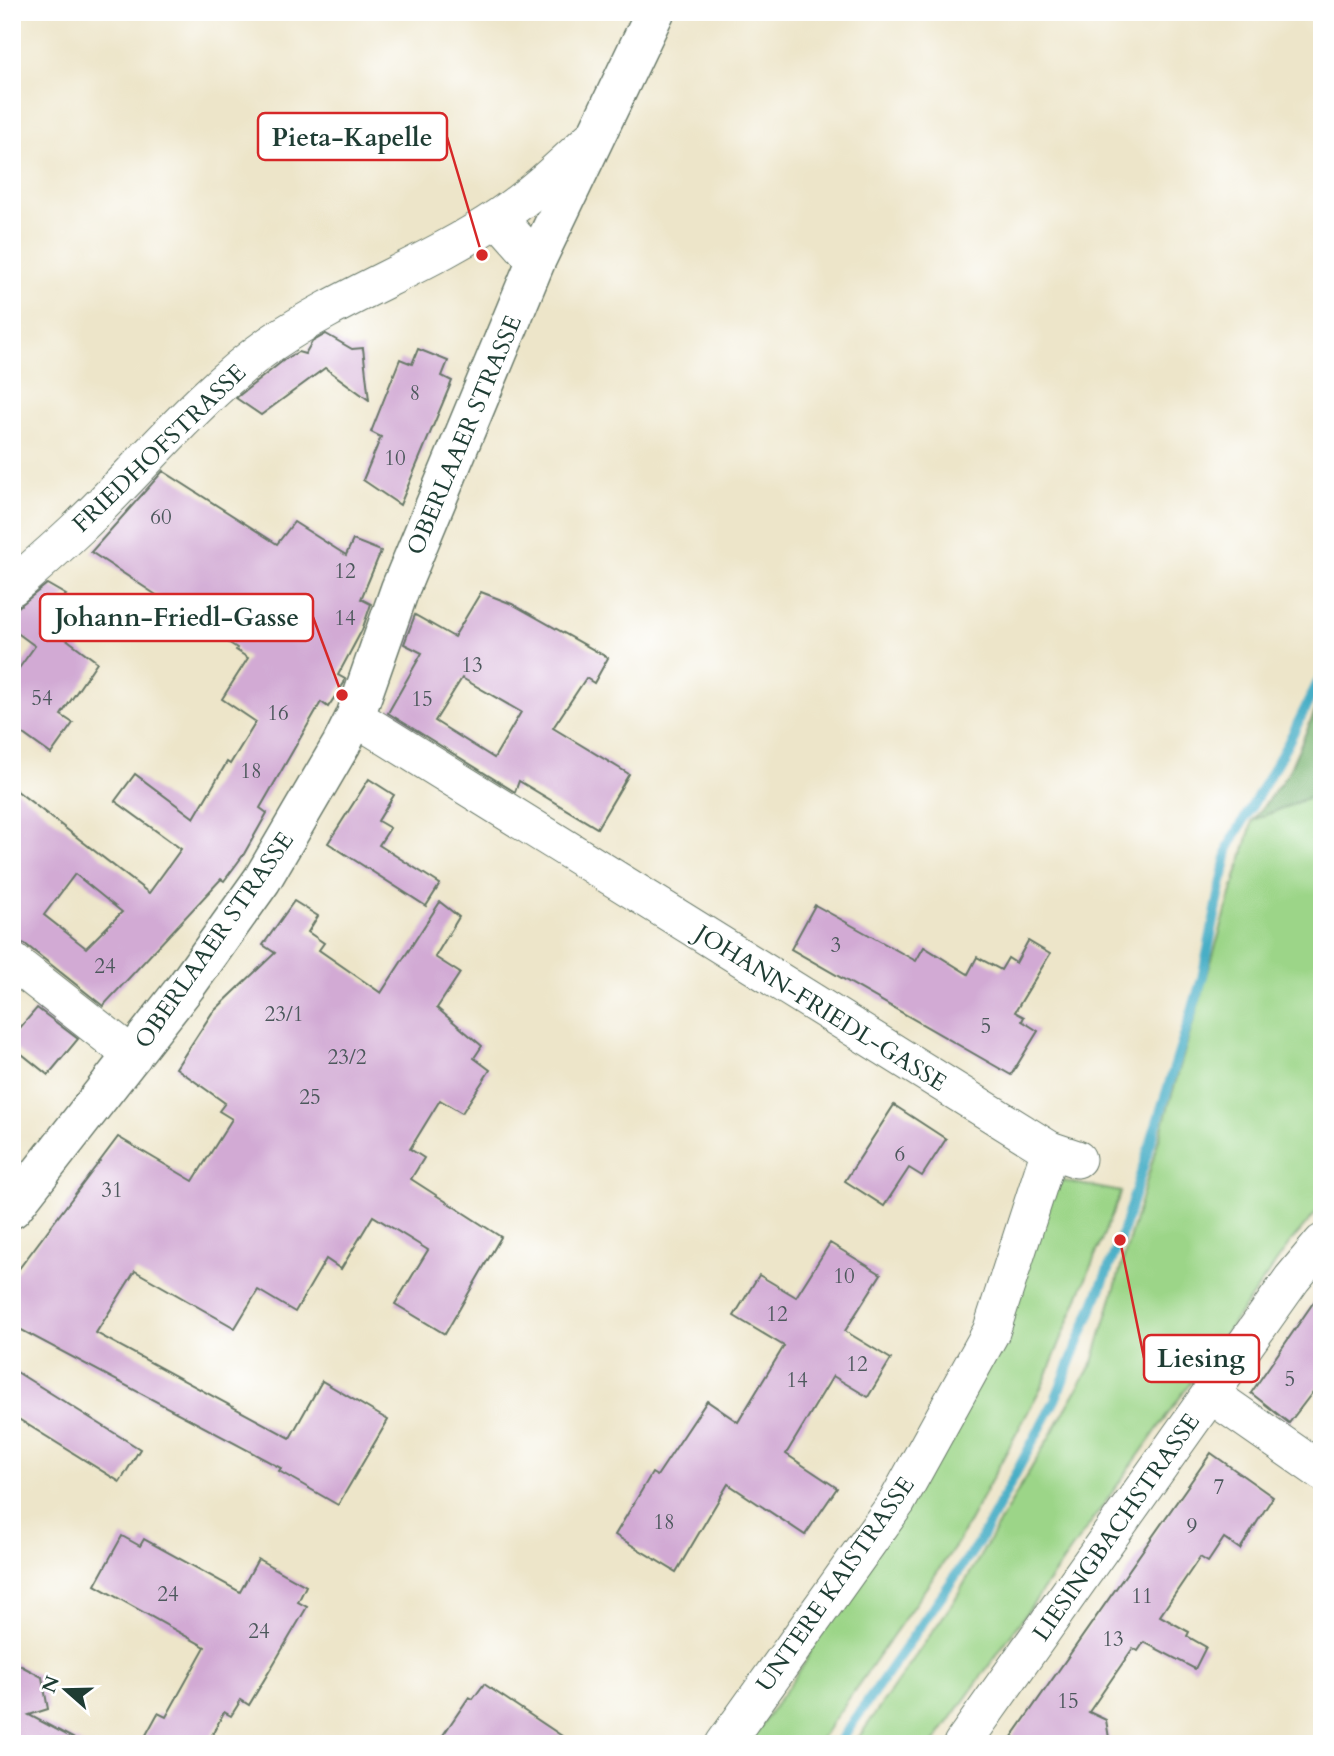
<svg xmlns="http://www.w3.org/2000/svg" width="1334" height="1756" font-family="Cardo,serif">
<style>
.green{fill:#9cd588;stroke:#5e895e;stroke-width:2}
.forest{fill:#7db674;stroke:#4e7a54;stroke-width:2}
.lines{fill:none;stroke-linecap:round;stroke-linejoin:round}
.stream{stroke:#47aec6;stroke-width:10}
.building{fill:#d2aad4;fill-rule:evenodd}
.street-casing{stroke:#677868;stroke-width:39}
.secondary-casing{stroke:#677868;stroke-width:41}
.street{stroke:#fff;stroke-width:37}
.secondary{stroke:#fff;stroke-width:38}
.labels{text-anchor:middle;stroke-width:5;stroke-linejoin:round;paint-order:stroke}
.number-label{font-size:21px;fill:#4c585c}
.street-label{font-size:24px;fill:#1f3d34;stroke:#fff}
.leader{fill:none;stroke:#d62828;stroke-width:2.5}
.callout-dot{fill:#d62828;stroke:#fff;stroke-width:2.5}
.callout{fill:#fff;stroke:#d62828;stroke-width:2.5}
.callout-label{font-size:26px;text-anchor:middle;font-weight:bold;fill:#1f3d34}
</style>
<rect width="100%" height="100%" fill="#fff"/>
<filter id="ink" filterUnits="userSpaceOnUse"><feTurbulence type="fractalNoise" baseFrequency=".0143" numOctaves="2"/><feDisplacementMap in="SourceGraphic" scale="14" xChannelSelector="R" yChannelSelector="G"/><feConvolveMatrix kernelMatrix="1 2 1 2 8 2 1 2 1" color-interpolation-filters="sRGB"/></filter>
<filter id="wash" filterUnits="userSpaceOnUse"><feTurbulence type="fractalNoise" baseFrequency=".00686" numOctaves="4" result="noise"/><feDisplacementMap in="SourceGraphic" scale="28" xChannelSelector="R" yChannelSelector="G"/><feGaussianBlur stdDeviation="1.57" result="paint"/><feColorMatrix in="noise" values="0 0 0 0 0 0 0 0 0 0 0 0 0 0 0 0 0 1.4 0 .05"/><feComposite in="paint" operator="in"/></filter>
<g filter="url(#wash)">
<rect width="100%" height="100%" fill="#ede5c9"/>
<!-- green -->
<g class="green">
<polygon points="1322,792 1322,1206 1290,1243 933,1744 854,1744 954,1601 1093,1362 1253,820"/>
<polygon points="1058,1180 1121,1192 1044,1382 958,1542 817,1744 748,1744 804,1664"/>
</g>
<!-- forest -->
<polygon class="forest" points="1322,696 1322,792 1253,820 1288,773"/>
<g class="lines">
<!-- stream -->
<polyline class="stream" points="838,1744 979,1542 1055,1400 1120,1240 1202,979 1229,846 1288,743 1322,674"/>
</g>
<g id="blocks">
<!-- building -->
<g class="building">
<polygon points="326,334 352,349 363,348 369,400 325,368 261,415 236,398 284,360 298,352 305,354 312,342"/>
<polygon points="418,349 448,361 442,376 452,381 400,505 363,480 381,437 371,432 400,359 412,364"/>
<path d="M 163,471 L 277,544 L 294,522 L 346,555 L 353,540 L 381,551 L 361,599 L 371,604 L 362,630 L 338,675 L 345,679 L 344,683 L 328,707 L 321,702 L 260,808 L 267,813 L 244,854 L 224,881 L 221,879 L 103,1006 L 25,944 L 12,940 L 12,787 L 149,893 L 181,849 L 115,801 L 135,774 L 194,818 L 227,762 L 230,764 L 256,722 L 222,699 L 248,658 L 236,650 L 237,648 L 91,552 ZM 75,874 L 122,912 L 86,948 L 44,915 Z"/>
<polygon points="47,584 66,595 51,610 60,619 53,629 97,662 61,715 73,723 51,754 12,726 12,678 35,646 12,629 12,612"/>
<path d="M 481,592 L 512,604 L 608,658 L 594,683 L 586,678 L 553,728 L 629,774 L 597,828 L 519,781 L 515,792 L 388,713 L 422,653 L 404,644 L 415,615 L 454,637 ZM 462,678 L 521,712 L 494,758 L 435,721 Z"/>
<polygon points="369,779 394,795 378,821 390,828 379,845 440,884 426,906 328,843"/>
<polygon points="294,901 318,916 308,932 324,943 319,950 381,993 440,902 459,917 435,957 460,973 437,1008 482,1046 474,1058 490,1070 462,1113 440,1100 410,1149 424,1158 411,1179 501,1237 445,1334 395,1304 428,1250 373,1216 341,1269 326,1259 295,1312 258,1290 235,1328 135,1271 96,1333 290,1438 322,1381 388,1420 338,1505 279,1471 281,1468 12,1325 12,1278 118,1137 193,1181 232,1119 219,1111 225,1103 176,1068 212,1013 275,953 263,945"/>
<polygon points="815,905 916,961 924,947 968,974 977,957 1001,970 1008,958 1016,963 1028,941 1050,954 1015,1012 1024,1017 1022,1021 1038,1031 1011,1075 791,949"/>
<polygon points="37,1008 78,1039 48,1075 12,1046 12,1037"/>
<polygon points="894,1105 946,1139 922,1176 909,1168 884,1206 845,1181"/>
<polygon points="830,1243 881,1274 845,1331 891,1359 868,1397 833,1376 786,1454 837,1488 805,1535 728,1484 676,1572 615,1535 652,1473 657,1476 707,1401 738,1422 784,1346 734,1316 759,1275 796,1297"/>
<polygon points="1322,1290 1322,1380 1289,1423 1251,1393"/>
<polygon points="12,1369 140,1449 120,1482 12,1415"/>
<polygon points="1211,1453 1273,1497 1240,1549 1224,1538 1208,1562 1200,1557 1160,1616 1189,1632 1187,1636 1206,1647 1195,1669 1144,1642 1138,1651 1133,1648 1089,1712 1106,1720 1110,1744 1007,1744"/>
<polygon points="122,1536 140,1546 144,1539 240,1592 258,1559 306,1586 298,1602 307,1607 270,1670 249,1705 241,1700 231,1716 224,1712 209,1741 215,1744 141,1744 158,1713 166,1717 205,1647 95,1585"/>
<polygon points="12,1661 42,1677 48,1709 29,1715 84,1744 12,1744"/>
<polygon points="484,1684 574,1744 437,1744 469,1697 473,1699"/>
</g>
</g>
</g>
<g filter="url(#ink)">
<use href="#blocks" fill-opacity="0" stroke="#677868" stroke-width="2"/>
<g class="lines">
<defs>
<g id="street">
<polyline points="498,218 536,261"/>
<path d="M 12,587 C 35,567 58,547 80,526 C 144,465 199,394 272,343 C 344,294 428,265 500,216 C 534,193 563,165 593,137"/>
<polyline points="355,717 1050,1150 1077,1159"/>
<polyline points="12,961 133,1056"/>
<polyline points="1210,1394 1322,1472"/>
<polyline points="724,1744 897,1502 991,1332 1050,1150"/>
<polyline points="962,1744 1292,1279 1322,1243"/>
</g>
<polyline id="secondary" points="12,1209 187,985 262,880 341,745 355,717 400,589 536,261 655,12"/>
</defs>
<!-- street casing -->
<use href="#street" class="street-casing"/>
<!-- secondary casing -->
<use href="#secondary" class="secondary-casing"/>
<!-- street -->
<use href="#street" class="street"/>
<!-- secondary -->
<use href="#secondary" class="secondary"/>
</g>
</g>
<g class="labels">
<!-- number labels -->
<g class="number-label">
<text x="415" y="400">8</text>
<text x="395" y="465">10</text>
<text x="161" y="524">60</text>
<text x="345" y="578">12</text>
<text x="345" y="625">14</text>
<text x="472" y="672">13</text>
<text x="42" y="705">54</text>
<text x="422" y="706">15</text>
<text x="278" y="720">16</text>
<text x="251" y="778">18</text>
<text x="836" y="952">3</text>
<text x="105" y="973">24</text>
<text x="284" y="1021">23/1</text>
<text x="986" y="1033">5</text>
<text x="347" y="1064">23/2</text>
<text x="310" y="1104">25</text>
<text x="900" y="1161">6</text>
<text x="112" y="1197">31</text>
<text x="844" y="1283">10</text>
<text x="777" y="1321">12</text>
<text x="857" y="1371">12</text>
<text x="1290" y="1386">5</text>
<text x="797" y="1387">14</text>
<text x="1219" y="1494">7</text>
<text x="664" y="1529">18</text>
<text x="1192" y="1533">9</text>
<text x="168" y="1601">24</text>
<text x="1142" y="1603">11</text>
<text x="259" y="1638">24</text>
<text x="1113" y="1646">13</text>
<text x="1068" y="1708">15</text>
</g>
<!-- street labels -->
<g class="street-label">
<text transform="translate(464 435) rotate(-67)" y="8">OBERLAAER STRASSE</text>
<text transform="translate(159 448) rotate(-44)" y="8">FRIEDHOFSTRASSE</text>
<text transform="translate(214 940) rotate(-55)" y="8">OBERLAAER STRASSE</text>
<text transform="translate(821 1008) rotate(32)" y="8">JOHANN-FRIEDL-GASSE</text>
<text transform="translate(1116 1527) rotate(-55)" y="8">LIESINGBACHSTRASSE</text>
<text transform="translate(835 1584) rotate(-55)" y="8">UNTERE KAISTRASSE</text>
</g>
</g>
<!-- callouts -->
<path class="leader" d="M482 255L447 137M342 695L313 617M1120 1240L1144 1358"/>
<g class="callout-dot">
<circle cx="482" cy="255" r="7"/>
<circle cx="342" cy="695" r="7"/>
<circle cx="1120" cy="1240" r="7"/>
</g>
<g class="callout">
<rect x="258" y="113" width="189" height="47" rx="7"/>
<rect x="40" y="594" width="273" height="47" rx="7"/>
<rect x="1144" y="1335" width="115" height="47" rx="7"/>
</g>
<g class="callout-label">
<text x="352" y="146">Pieta-Kapelle</text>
<text x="177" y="626">Johann-Friedl-Gasse</text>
<text x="1201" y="1367">Liesing</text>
</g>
<!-- margin -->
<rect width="1334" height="1756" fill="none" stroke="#fff" stroke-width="42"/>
<!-- north arrow -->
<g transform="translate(66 1690) rotate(290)" stroke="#ffffff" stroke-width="5" paint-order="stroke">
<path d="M0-5L12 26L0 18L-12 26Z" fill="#1f3d34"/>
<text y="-10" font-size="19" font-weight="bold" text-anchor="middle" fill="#1f3d34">N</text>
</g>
</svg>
